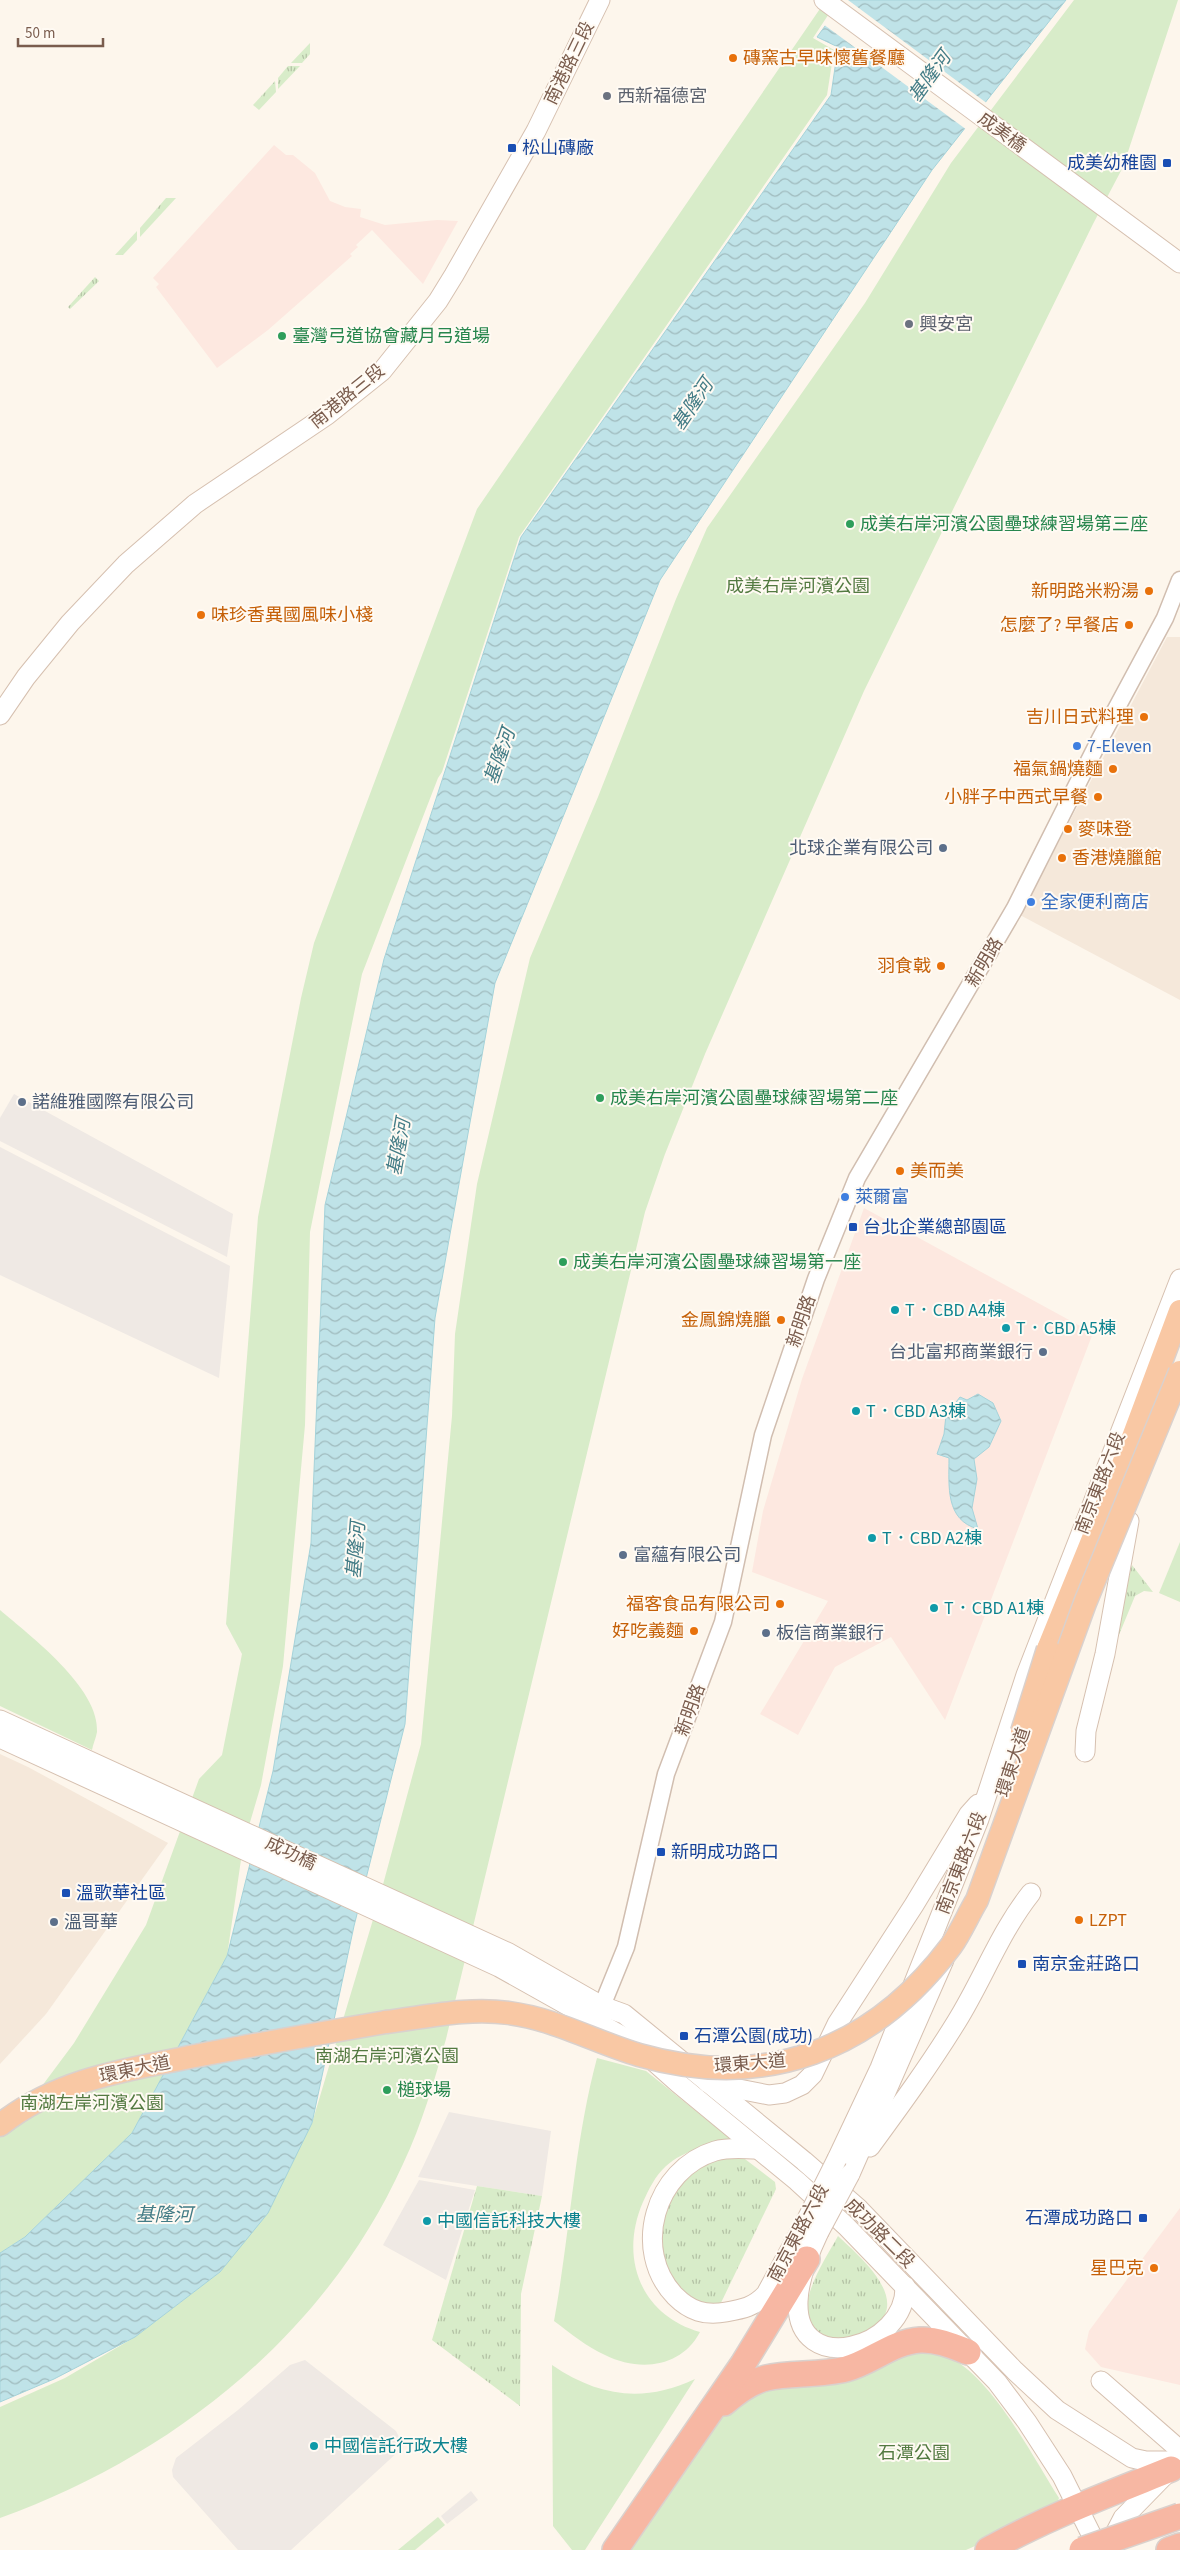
<svg xmlns="http://www.w3.org/2000/svg" width="1180" height="2550" font-family="'Source Sans 3','Noto Sans TC',sans-serif">
<style>
.residential{fill:#f5e8da}
.commercial{fill:#fde8e0}
.industrial{fill:#efe9e4}
.grass{fill:url(#grass-tufts)}
.green{fill:#d8ecc9}
.water{fill:url(#water-waves);stroke:#a5d3da}
.pier{fill:#fdf6ec}
.lines{fill:none;stroke-linecap:round;stroke-linejoin:round}
.tertiary-casing{stroke:#d1beb0;stroke-width:19}
.secondary-casing{stroke:#d6c0b0;stroke-width:21}
.trunk-casing{stroke:#dad1cd;stroke-width:25}
.motorway-casing{stroke:#dad1cd;stroke-width:28}
.tertiary{stroke:#fff;stroke-width:16}
.secondary{stroke:#fff;stroke-width:19}
.trunk{stroke:#f9c8a4;stroke-width:22}
.motorway{stroke:#f7b7a3;stroke-width:25}
.secondary-bridge-casing{stroke:#d6c0b0;stroke-width:21;stroke-linecap:butt}
.trunk-bridge-casing{stroke:#dad1cd;stroke-width:25;stroke-linecap:butt}
.motorway-bridge-casing{stroke:#dad1cd;stroke-width:28;stroke-linecap:butt}
.secondary-bridge{stroke:#fff;stroke-width:19}
.trunk-bridge{stroke:#f9c8a4;stroke-width:22}
.motorway-bridge{stroke:#f7b7a3;stroke-width:25}
.food-dot{fill:#e8710a;stroke:#fffaf3;stroke-width:2}
.worship-dot{fill:#6b7280;stroke:#fffaf3;stroke-width:2}
.transit-dot{fill:#1a4fb4;stroke:#fffaf3;stroke-width:2}
.leisure-dot{fill:#2e9e5b;stroke:#fffaf3;stroke-width:2}
.shop-dot{fill:#3f7fe0;stroke:#fffaf3;stroke-width:2}
.service-dot{fill:#5c6f8a;stroke:#fffaf3;stroke-width:2}
.culture-dot{fill:#0f9aa8;stroke:#fffaf3;stroke-width:2}
.labels{text-anchor:middle;stroke-width:4;stroke-linejoin:round;paint-order:stroke}
.food-label{font-size:18px;fill:#c56008;stroke:#fffaf3;text-anchor:end}
.street-label{font-size:18px;fill:#7a5c4d;stroke:#fffaf3}
.worship-label{font-size:18px;fill:#5b616d;stroke:#fffaf3;text-anchor:start}
.transit-label{font-size:18px;fill:#164399;stroke:#fffaf3;text-anchor:start}
.leisure-label{font-size:18px;fill:#27864d;stroke:#fffaf3;text-anchor:start}
.park-label{font-size:18px;fill:#537a41;stroke:#fffaf3}
.shop-label{font-size:18px;fill:#366cbe;stroke:#fffaf3;text-anchor:start}
.service-label{font-size:18px;fill:#4e5e75;stroke:#fffaf3;text-anchor:start}
.culture-label{font-size:18px;fill:#0d838f;stroke:#fffaf3;text-anchor:start}
.water-label{font-size:19px;font-style:italic;fill:#437c86;stroke:#fffaf3}
</style>
<defs>
<pattern id="grass-tufts" width="24" height="20" patternUnits="userSpaceOnUse" patternTransform="scale(1.25)"><rect width="24" height="20" fill="#d8ecc9"/><path d="M3 7l-1-3M5 7V3M7 7l1-3M15 17l-1-3M17 17v-4M19 17l1-3" fill="none" stroke="#b4c2a5"/></pattern>
<pattern id="water-waves" width="16" height="10" patternUnits="userSpaceOnUse" patternTransform="scale(1.25)"><rect width="16" height="10" fill="#bfe3e8"/><path d="M0 5q4-4 8 0t8 0" fill="none" stroke="#a0bbbe"/></pattern>
</defs>
<rect width="100%" height="100%" fill="#fdf6ec"/>
<!-- residential -->
<g class="residential">
<polygon points="1167,637 1180,637 1180,1000 1020,915"/>
<polygon points="0,1754 28,1767 168,1843 46,2014 0,2064"/>
</g>
<!-- commercial -->
<g class="commercial">
<polygon points="274,145 286,155 293,155 315,173 330,201 345,207 361,209 360,217 385,225 437,220 458,221 423,284 372,230 356,245 358,247 350,254 352,256 268,330 217,368 156,287 159,284 153,278"/>
<polygon points="864,1208 1093,1333 945,1720 891,1637 835,1667 798,1735 760,1714 828,1601 752,1572 763,1511 802,1379"/>
<polygon points="1180,2208 1180,2385 1101,2367 1085,2349 1089,2331"/>
</g>
<!-- industrial -->
<g class="industrial">
<polygon points="14,1094 233,1214 227,1257 0,1141 0,1118"/>
<polygon points="0,1147 230,1266 219,1378 0,1275"/>
<polygon points="449,2112 551,2131 542,2196 418,2177"/>
<polygon points="419,2180 475,2190 446,2280 383,2245"/>
<polygon points="305,2360 396,2431 400,2439 400,2450 291,2550 238,2550 173,2477 172,2470 176,2458 238,2410 290,2365"/>
<polygon points="471,2491 478,2500 447,2524 441,2516"/>
</g>
<!-- grass -->
<g class="grass">
<polygon points="310,43 310,54 302,63 291,63"/>
<polygon points="288,66 300,66 278,89 278,78"/>
<polygon points="275,81 276,92 259,110 253,105"/>
<polygon points="166,198 176,198 140,237 140,228"/>
<polygon points="137,231 137,240 123,255 115,255"/>
<polygon points="95,277 99,281 70,309 68,307"/>
<polygon points="1132,1565 1153,1592 1144,1591 1135,1596 1112,1652 1117,1621"/>
<polygon points="741,2156 775,2182 776,2189 718,2309 697,2304 677,2288 669,2276 660,2242 666,2209 682,2180 708,2160"/>
<polygon points="477,2186 542,2196 521,2294 520,2406 432,2340"/>
<path d="M 838,2236 C 857,2254 908,2296 878,2324 C 874,2328 869,2335 864,2337 C 853,2340 840,2340 829,2342 C 824,2338 818,2334 813,2329 C 793,2306 826,2258 838,2236 Z"/>
</g>
<!-- green -->
<g class="green">
<polygon points="826,0 838,0 813,38 834,50 827,95 519,537 442,772 438,778 362,974 310,1232 305,1425 283,1666 261,1785 243,1846 227,1956 132,2133 25,2237 0,2253 0,2133 36,2094 74,2043 146,1925 199,1779 222,1755 242,1654 226,1624 258,1217 301,998 314,943 477,509"/>
<path d="M 1074,0 L 1178,0 L 1123,167 L 1093,224 L 864,691 L 705,1054 L 665,1154 L 645,1212 L 446,2039 C 434,2082 422,2124 403,2164 C 326,2334 173,2456 0,2518 L 0,2407 L 65,2378 L 135,2337 L 220,2272 L 312,2123 L 378,1903 L 421,1744 L 452,1416 L 455,1334 L 477,1184 L 530,958 L 598,797 L 676,599 L 707,528 L 865,303 L 951,163 Z"/>
<polygon points="1180,1542 1180,1602 1159,1593"/>
<path d="M 0,1610 C 29,1635 100,1688 97,1732 C 96,1738 93,1744 92,1750 L 0,1706 Z"/>
<path d="M 597,2058 L 646,2071 L 732,2140 C 709,2145 684,2150 666,2166 C 655,2176 649,2189 643,2202 C 619,2257 640,2315 700,2332 C 681,2368 639,2372 605,2355 C 587,2347 570,2333 554,2321 C 570,2234 574,2144 597,2058 Z"/>
<path d="M 922,2348 C 931,2351 943,2353 951,2358 C 994,2381 1033,2457 1059,2498 L 1054,2511 L 966,2550 L 627,2550 L 717,2422 L 743,2398 L 754,2391 Z"/>
<path d="M 552,2365 C 599,2397 644,2403 695,2379 L 585,2550 L 572,2550 L 553,2526 Z"/>
<polygon points="438,2517 445,2525 415,2550 398,2550"/>
</g>
<!-- water -->
<g class="water">
<polygon points="844,0 1066,0 932,170 660,580 495,983 435,1318 405,1724 354,1926 312,2123 268,2213 220,2272 135,2337 54,2379 0,2402 0,2253 25,2237 132,2133 227,1956 273,1771 311,1543 325,1205 384,959 521,537 831,95 838,47 817,37"/>
<path d="M 978,1394 L 993,1403 L 1001,1421 L 989,1447 L 974,1459 L 977,1479 L 972,1508 L 978,1529 C 945,1520 949,1486 949,1458 L 937,1454 L 944,1434 L 946,1415 L 960,1397 L 967,1400 Z"/>
</g>
<!-- pier -->
<polygon class="pier" points="841,0 848,0 988,104 967,130 823,24"/>
<g class="lines">
<defs>
<polyline id="tertiary" points="602,2006 626,1947 666,1774 723,1622 763,1435 816,1279 857,1178 1015,908 1100,739 1165,618 1180,580"/>
<g id="secondary">
<polyline points="824,0 1180,263"/>
<polyline points="0,715 26,677 70,623 126,564 195,504 327,415 382,371 438,301 454,275 536,131 600,0"/>
<polyline points="0,1720 509,1953 602,2006 624,2014 804,2161 859,2209 1015,2371 1057,2410 1132,2458 1146,2461 1180,2461"/>
<polyline points="0,1738 499,1967 631,2041 678,2083 797,2181 846,2226 997,2382 1027,2422 1062,2476 1099,2550"/>
<polyline points="1085,1752 1086,1731 1105,1654 1129,1521"/>
<polyline points="708,2083 769,2095 785,2093 802,2085 813,2074 837,2024 914,1905 969,1814 978,1804"/>
<path d="M 870,2147 C 900,2106 930,2065 957,2021 C 983,1979 1000,1932 1031,1893"/>
<path d="M 757,2149 C 744,2149 729,2147 715,2151 C 655,2169 631,2250 675,2296 C 690,2311 705,2316 726,2312 C 743,2309 754,2307 766,2294 L 808,2217"/>
<polyline points="837,2159 880,2068 979,1819 1026,1675 1180,1279"/>
<polyline points="850,2174 944,1960"/>
<path d="M 819,2232 C 809,2253 799,2277 798,2301 C 795,2379 907,2349 905,2286"/>
<polyline points="1101,2381 1180,2450"/>
<polyline points="1109,2545 1123,2518 1166,2474"/>
</g>
<g id="trunk">
<polyline points="1048,1649 1120,1472 1180,1311"/>
<path d="M 0,2125 C 58,2079 125,2070 195,2056 C 258,2044 322,2033 386,2022"/>
</g>
<g id="motorway">
<path d="M 724,2403 C 737,2392 750,2382 766,2378 C 790,2372 819,2376 846,2369 C 872,2362 892,2342 920,2340 C 937,2339 953,2346 968,2352"/>
<polyline points="615,2550 743,2364 807,2259"/>
<path d="M 988,2550 C 1047,2517 1109,2494 1171,2469"/>
<polyline points="1169,2550 1180,2546"/>
</g>
</defs>
<!-- tertiary casing -->
<use href="#tertiary" class="tertiary-casing"/>
<!-- secondary casing -->
<use href="#secondary" class="secondary-casing"/>
<!-- trunk casing -->
<use href="#trunk" class="trunk-casing"/>
<!-- motorway casing -->
<use href="#motorway" class="motorway-casing"/>
<!-- tertiary -->
<use href="#tertiary" class="tertiary"/>
<!-- secondary -->
<use href="#secondary" class="secondary"/>
<!-- trunk -->
<use href="#trunk" class="trunk"/>
<!-- motorway -->
<use href="#motorway" class="motorway"/>
<defs>
<g id="secondary-bridge">
<polyline points="808,2217 837,2159"/>
<polyline points="819,2232 850,2174"/>
</g>
<g id="trunk-bridge">
<polyline points="1022,1732 1048,1649"/>
<path d="M 386,2022 C 427,2017 468,2007 509,2013 C 555,2019 595,2042 639,2055 C 765,2091 873,2050 951,1946 C 961,1932 968,1915 977,1900 L 1085,1603 L 1180,1372"/>
</g>
<polyline id="motorway-bridge" points="1082,2550 1180,2516"/>
</defs>
<!-- secondary-bridge casing -->
<use href="#secondary-bridge" class="secondary-bridge-casing"/>
<!-- trunk-bridge casing -->
<use href="#trunk-bridge" class="trunk-bridge-casing"/>
<!-- motorway-bridge casing -->
<use href="#motorway-bridge" class="motorway-bridge-casing"/>
<!-- secondary-bridge -->
<use href="#secondary-bridge" class="secondary-bridge"/>
<!-- trunk-bridge -->
<use href="#trunk-bridge" class="trunk-bridge"/>
<!-- motorway-bridge -->
<use href="#motorway-bridge" class="motorway-bridge"/>
</g>
<!-- markers -->
<g class="food-dot">
<circle cx="733" cy="58" r="5"/>
<circle cx="1149" cy="591" r="5"/>
<circle cx="201" cy="615" r="5"/>
<circle cx="1129" cy="625" r="5"/>
<circle cx="1144" cy="717" r="5"/>
<circle cx="1113" cy="769" r="5"/>
<circle cx="1098" cy="797" r="5"/>
<circle cx="1068" cy="829" r="5"/>
<circle cx="1062" cy="858" r="5"/>
<circle cx="941" cy="966" r="5"/>
<circle cx="900" cy="1171" r="5"/>
<circle cx="781" cy="1320" r="5"/>
<circle cx="780" cy="1604" r="5"/>
<circle cx="694" cy="1631" r="5"/>
<circle cx="1079" cy="1920" r="5"/>
<circle cx="1154" cy="2268" r="5"/>
</g>
<g class="worship-dot">
<circle cx="607" cy="96" r="5"/>
<circle cx="909" cy="324" r="5"/>
</g>
<g class="transit-dot">
<rect x="507" y="143" width="10" height="10" rx="2.5"/>
<rect x="1162" y="158" width="10" height="10" rx="2.5"/>
<rect x="848" y="1222" width="10" height="10" rx="2.5"/>
<rect x="656" y="1847" width="10" height="10" rx="2.5"/>
<rect x="61" y="1888" width="10" height="10" rx="2.5"/>
<rect x="1017" y="1959" width="10" height="10" rx="2.5"/>
<rect x="679" y="2031" width="10" height="10" rx="2.5"/>
<rect x="1138" y="2213" width="10" height="10" rx="2.5"/>
</g>
<g class="leisure-dot">
<circle cx="282" cy="336" r="5"/>
<circle cx="850" cy="524" r="5"/>
<circle cx="600" cy="1098" r="5"/>
<circle cx="563" cy="1262" r="5"/>
<circle cx="387" cy="2090" r="5"/>
</g>
<g class="shop-dot">
<circle cx="1077" cy="746" r="5"/>
<circle cx="1031" cy="902" r="5"/>
<circle cx="845" cy="1197" r="5"/>
</g>
<g class="service-dot">
<circle cx="943" cy="848" r="5"/>
<circle cx="22" cy="1102" r="5"/>
<circle cx="1043" cy="1352" r="5"/>
<circle cx="623" cy="1555" r="5"/>
<circle cx="766" cy="1633" r="5"/>
<circle cx="54" cy="1922" r="5"/>
</g>
<g class="culture-dot">
<circle cx="895" cy="1310" r="5"/>
<circle cx="1006" cy="1328" r="5"/>
<circle cx="856" cy="1411" r="5"/>
<circle cx="872" cy="1538" r="5"/>
<circle cx="934" cy="1608" r="5"/>
<circle cx="427" cy="2221" r="5"/>
<circle cx="314" cy="2446" r="5"/>
</g>
<g class="labels">
<!-- food labels -->
<g class="food-label">
<text x="743" y="64" text-anchor="start">磚窯古早味懷舊餐廳</text>
<text x="1139" y="597">新明路米粉湯</text>
<text x="211" y="621" text-anchor="start">味珍香異國風味小棧</text>
<text x="1119" y="631">怎麼了? 早餐店</text>
<text x="1134" y="723">吉川日式料理</text>
<text x="1103" y="775">福氣鍋燒麵</text>
<text x="1088" y="803">小胖子中西式早餐</text>
<text x="1078" y="835" text-anchor="start">麥味登</text>
<text x="1072" y="864" text-anchor="start">香港燒臘館</text>
<text x="931" y="972">羽食戟</text>
<text x="910" y="1177" text-anchor="start">美而美</text>
<text x="771" y="1326">金鳳錦燒臘</text>
<text x="770" y="1610">福客食品有限公司</text>
<text x="684" y="1637">好吃義麵</text>
<text x="1089" y="1926" text-anchor="start">LZPT</text>
<text x="1144" y="2274">星巴克</text>
</g>
<!-- street labels -->
<g class="street-label">
<text transform="translate(569 63) rotate(-64)" y="6">南港路三段</text>
<text transform="translate(1002 132) rotate(36)" y="6">成美橋</text>
<text transform="translate(347 396) rotate(-39)" y="6">南港路三段</text>
<text transform="translate(984 962) rotate(-59)" y="6">新明路</text>
<text transform="translate(801 1321) rotate(-71)" y="6">新明路</text>
<text transform="translate(1100 1483) rotate(-69)" y="6">南京東路六段</text>
<text transform="translate(690 1710) rotate(-70)" y="6">新明路</text>
<text transform="translate(1013 1762) rotate(-72)" y="6">環東大道</text>
<text transform="translate(291 1853) rotate(25)" y="6">成功橋</text>
<text transform="translate(961 1863) rotate(-69)" y="6">南京東路六段</text>
<text transform="translate(750 2063) rotate(-5)" y="6">環東大道</text>
<text transform="translate(135 2069) rotate(-12)" y="6">環東大道</text>
<text transform="translate(798 2233) rotate(-62)" y="6">南京東路六段</text>
<text transform="translate(880 2233) rotate(45)" y="6">成功路二段</text>
</g>
<!-- worship labels -->
<g class="worship-label">
<text x="617" y="102">西新福德宮</text>
<text x="919" y="330">興安宮</text>
</g>
<!-- transit labels -->
<g class="transit-label">
<text x="522" y="154">松山磚廠</text>
<text x="1157" y="169" text-anchor="end">成美幼稚園</text>
<text x="863" y="1233">台北企業總部園區</text>
<text x="671" y="1858">新明成功路口</text>
<text x="76" y="1899">溫歌華社區</text>
<text x="1032" y="1970">南京金莊路口</text>
<text x="694" y="2042">石潭公園(成功)</text>
<text x="1133" y="2224" text-anchor="end">石潭成功路口</text>
</g>
<!-- leisure labels -->
<g class="leisure-label">
<text x="292" y="342">臺灣弓道協會藏月弓道場</text>
<text x="860" y="530">成美右岸河濱公園壘球練習場第三座</text>
<text x="610" y="1104">成美右岸河濱公園壘球練習場第二座</text>
<text x="573" y="1268">成美右岸河濱公園壘球練習場第一座</text>
<text x="397" y="2096">槌球場</text>
</g>
<!-- park labels -->
<g class="park-label">
<text x="798" y="592">成美右岸河濱公園</text>
<text x="387" y="2062">南湖右岸河濱公園</text>
<text x="92" y="2109">南湖左岸河濱公園</text>
<text x="914" y="2459">石潭公園</text>
</g>
<!-- shop labels -->
<g class="shop-label">
<text x="1087" y="752">7-Eleven</text>
<text x="1041" y="908">全家便利商店</text>
<text x="855" y="1203">萊爾富</text>
</g>
<!-- service labels -->
<g class="service-label">
<text x="933" y="854" text-anchor="end">北球企業有限公司</text>
<text x="32" y="1108">諾維雅國際有限公司</text>
<text x="1033" y="1358" text-anchor="end">台北富邦商業銀行</text>
<text x="633" y="1561">富蘊有限公司</text>
<text x="776" y="1639">板信商業銀行</text>
<text x="64" y="1928">溫哥華</text>
</g>
<!-- culture labels -->
<g class="culture-label">
<text x="905" y="1316">T．CBD A4棟</text>
<text x="1016" y="1334">T．CBD A5棟</text>
<text x="866" y="1417">T．CBD A3棟</text>
<text x="882" y="1544">T．CBD A2棟</text>
<text x="944" y="1614">T．CBD A1棟</text>
<text x="437" y="2227">中國信託科技大樓</text>
<text x="324" y="2452">中國信託行政大樓</text>
</g>
<!-- water labels -->
<g class="water-label">
<text transform="translate(929 76) rotate(-54)" y="7">基隆河</text>
<text transform="translate(692 404) rotate(-56)" y="7">基隆河</text>
<text transform="translate(499 756) rotate(-71)" y="7">基隆河</text>
<text transform="translate(398 1147) rotate(-80)" y="7">基隆河</text>
<text transform="translate(355 1550) rotate(-85)" y="7">基隆河</text>
<text x="164" y="2221">基隆河</text>
</g>
</g>
<!-- scale -->
<path d="M18 38v8h85v-8" fill="none" stroke="#7a5c4d" stroke-width="2.5"/>
<text x="25" y="38" font-size="15" fill="#7a5c4d" stroke="#fffaf3" stroke-width="4" paint-order="stroke">50 m</text>
</svg>
